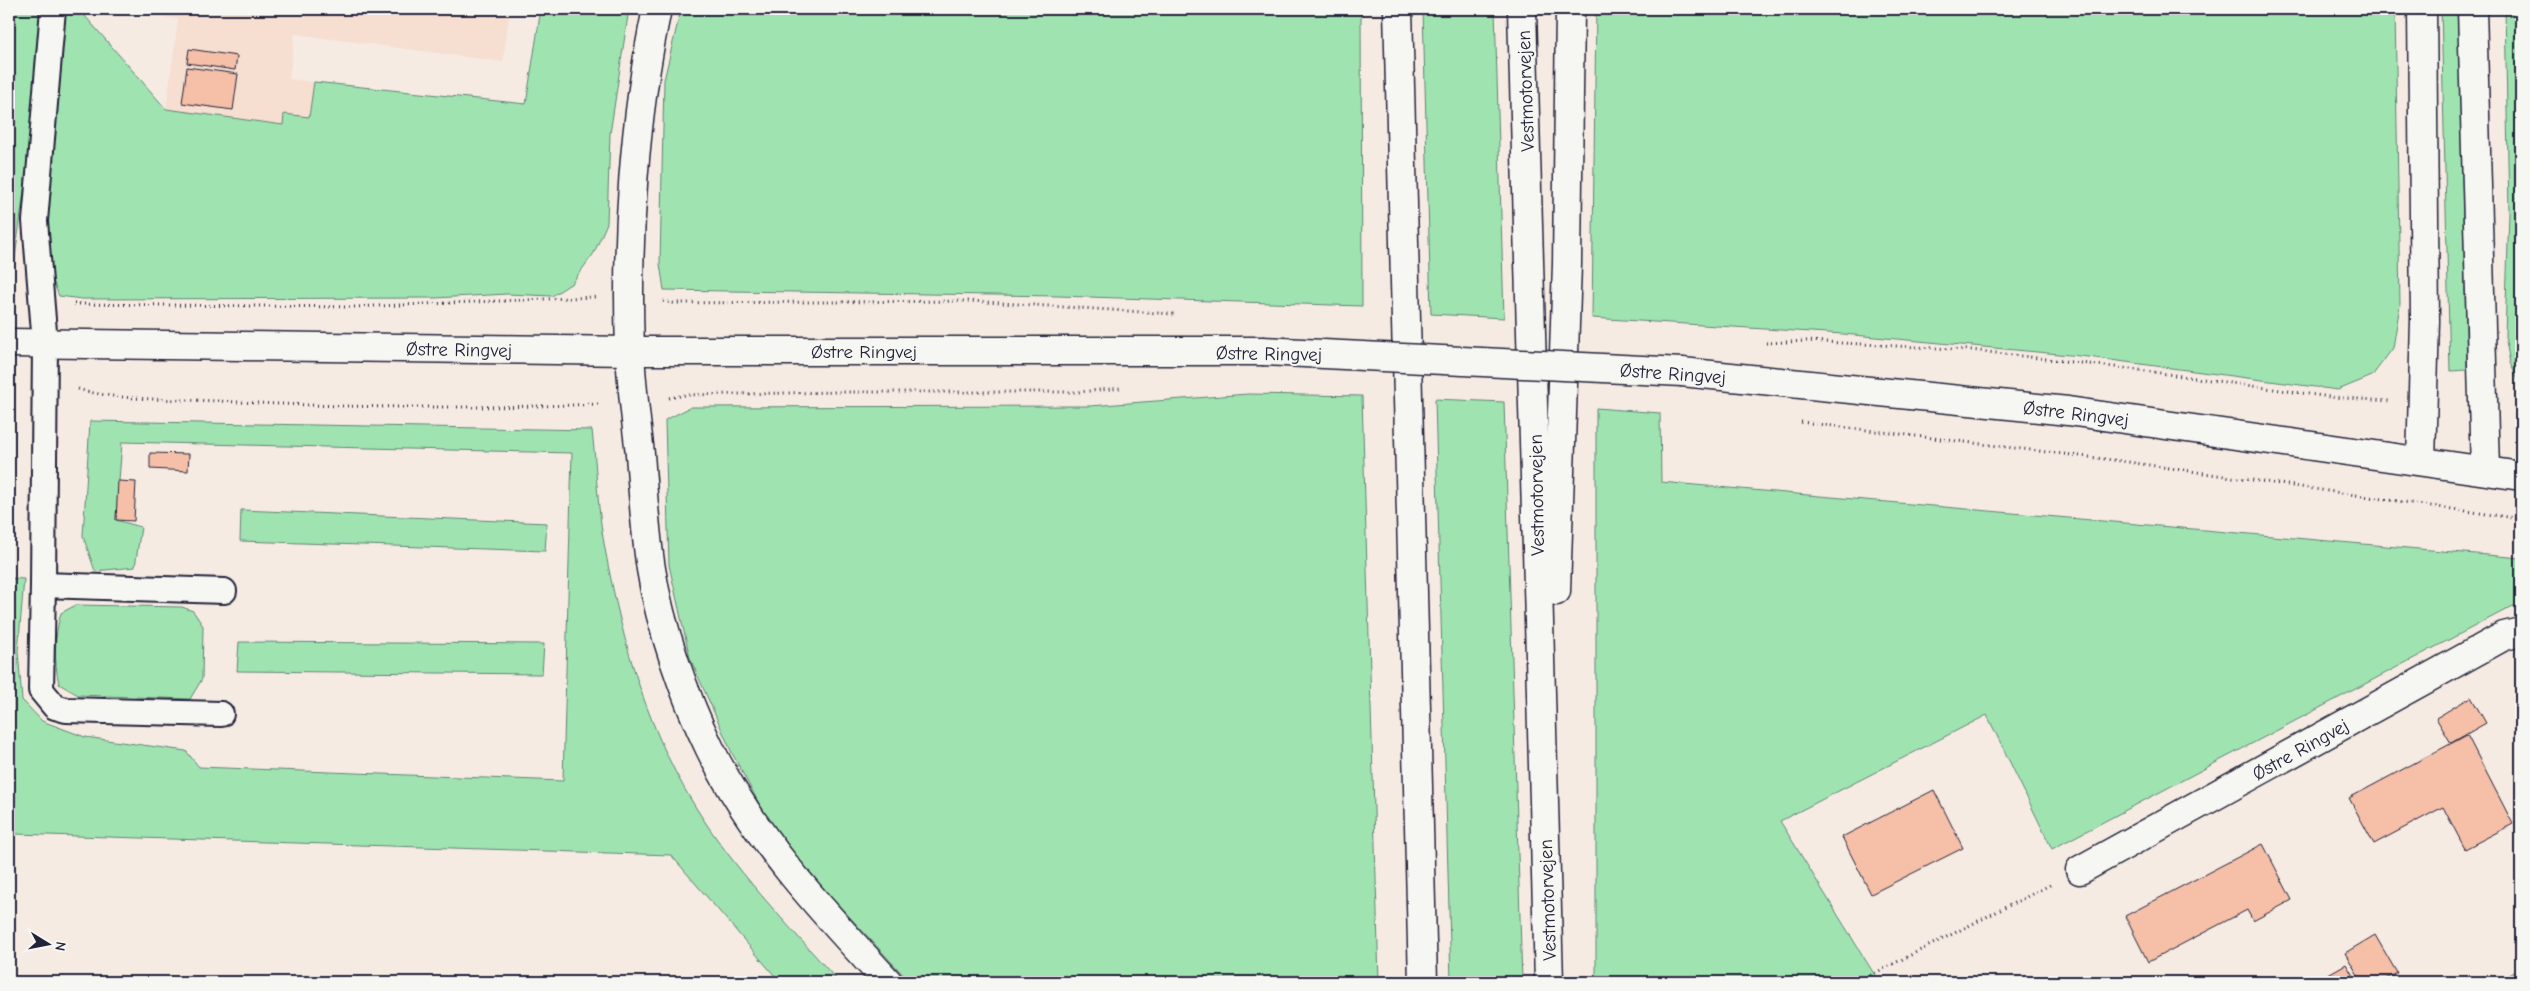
<svg xmlns="http://www.w3.org/2000/svg" width="2530" height="991" font-family="'Comic Neue',sans-serif">
<style>
.built{fill:#f6ded1}
.green{fill:#9fe4b0;stroke:#608376}
.water{fill:#a1cdfb;stroke:#6e89ae}
.building{fill:#f5bfa8;stroke:#22223b}
.lines{fill:none;stroke-linecap:round;stroke-linejoin:round}
.lane-casing{stroke:#22223b;stroke-width:28}
.street-casing{stroke:#22223b;stroke-width:31}
.primary-casing{stroke:#22223b;stroke-width:31}
.highway-casing{stroke:#22223b;stroke-width:31}
.path{stroke:#22223b;stroke-width:3;stroke-dasharray:1 4;stroke-linecap:butt}
.lane{stroke:#f6f6f2;stroke-width:24}
.street{stroke:#f6f6f2;stroke-width:28}
.primary{stroke:#f6f6f2;stroke-width:28}
.highway{stroke:#f6f6f2;stroke-width:28}
.primary-bridge-casing{stroke:#22223b;stroke-width:31;stroke-linecap:butt}
.primary-bridge{stroke:#f6f6f2;stroke-width:28}
.labels{text-anchor:middle;stroke-width:4;stroke-linejoin:round;paint-order:stroke}
.street-label{font-size:19px;fill:#22223b;stroke:#f6f6f2}
</style>
<rect width="100%" height="100%" fill="#f6ebe3"/>
<filter id="ink" filterUnits="userSpaceOnUse"><feTurbulence type="fractalNoise" baseFrequency=".02" numOctaves="2"/><feDisplacementMap in="SourceGraphic" scale="10" xChannelSelector="R" yChannelSelector="G"/><feConvolveMatrix kernelMatrix="1 2 1 2 8 2 1 2 1" color-interpolation-filters="sRGB"/></filter>
<g filter="url(#ink)">
<!-- built -->
<polygon class="built" points="105,9 510,9 503,62 295,34 289,79 314,82 309,118 283,125 166,109 178,19"/>
<!-- green -->
<g class="green">
<polygon points="9,9 49,9 10,294 9,294"/>
<path d="M 60,9 L 85,9 L 85,16 L 166,109 L 283,125 L 284,114 L 309,117 L 314,82 L 526,104 L 541,9 L 629,9 L 610,134 L 607,223 L 594,253 L 572,283 L 552,296 L 507,294 L 435,298 L 82,299 L 59,296 C 42,260 49,219 50,180 C 52,123 56,66 60,9 Z"/>
<polygon points="681,9 1361,9 1362,306 1058,296 664,290 660,264 664,80"/>
<polygon points="1423,9 1495,9 1504,318 1431,314"/>
<polygon points="1596,9 2395,9 2400,305 2393,348 2372,376 2338,390 2080,356 1843,334 1592,318"/>
<polygon points="2441,9 2458,9 2467,370 2450,371"/>
<polygon points="2505,9 2521,9 2521,386 2510,363 2505,336 2509,212"/>
<polygon points="1248,394 1362,396 1379,982 910,982 831,897 770,824 732,753 690,658 669,565 665,420 691,407 1090,406"/>
<polygon points="1435,399 1504,402 1522,982 1451,982"/>
<polygon points="1596,408 1660,413 1661,482 2521,558 2521,607 2513,606 2052,849 1987,715 1780,821 1879,982 1596,982"/>
<path d="M 90,421 L 592,430 C 596,463 597,498 602,532 C 618,625 643,722 693,803 C 733,869 788,925 839,982 L 780,982 L 671,855 L 15,834 L 9,831 L 9,578 L 24,579 L 18,651 L 22,700 L 42,721 L 85,737 L 186,751 L 199,767 L 563,781 L 572,453 L 122,442 L 116,520 L 141,527 L 135,567 L 95,571 L 83,536 Z"/>
<polygon points="241,510 547,523 545,551 240,541"/>
<path d="M 76,605 L 182,607 L 193,611 L 203,626 L 202,679 L 190,699 L 78,695 L 59,684 C 54,661 54,636 61,613 Z"/>
<polygon points="239,642 544,644 542,674 237,671"/>
<polygon points="2521,968 2521,982 2498,982"/>
</g>
<!-- water -->
<polygon class="water" points="746,9 831,9 828,13 754,14"/>
<!-- building -->
<g class="building">
<polygon points="189,49 237,56 235,70 187,63"/>
<polygon points="187,67 238,74 233,110 182,103"/>
<polygon points="150,453 189,454 188,471 150,469"/>
<polygon points="118,481 136,482 134,521 116,520"/>
<polygon points="2471,697 2486,723 2451,743 2436,718"/>
<polygon points="2467,735 2513,824 2465,849 2443,807 2374,844 2349,798"/>
<polygon points="1934,790 1963,848 1871,894 1842,837"/>
<polygon points="2263,844 2292,900 2253,921 2247,910 2148,962 2125,916"/>
<polygon points="2375,935 2397,973 2381,982 2362,982 2345,953"/>
<polygon points="2346,964 2355,979 2350,982 2314,982"/>
</g>
<g class="lines">
<defs>
<g id="lane">
<polyline points="43,585 45,344 35,221 53,9"/>
<polyline points="221,714 66,710 55,707 41,690 43,585 224,591"/>
</g>
<polyline id="street" points="2080,870 2504,636 2521,632"/>
<g id="primary">
<polyline points="9,343 630,351 1262,351"/>
<polyline points="1682,372 2068,411 2521,476"/>
</g>
<g id="highway">
<path d="M 657,9 C 634,117 626,239 630,349 C 631,384 636,419 640,454 C 643,492 645,531 651,569 C 660,626 685,698 710,749 C 754,838 821,910 888,982"/>
<polyline points="1398,9 1423,982"/>
<polyline points="1522,9 1549,982"/>
<polyline points="2472,9 2485,470"/>
<polyline points="2421,461 2425,321 2422,9"/>
<polyline points="1556,591 1567,264 1570,9"/>
</g>
</defs>
<!-- lane casing -->
<use href="#lane" class="lane-casing"/>
<!-- street casing -->
<use href="#street" class="street-casing"/>
<!-- primary casing -->
<use href="#primary" class="primary-casing"/>
<!-- highway casing -->
<use href="#highway" class="highway-casing"/>
<!-- path -->
<g class="path">
<polyline points="663,301 673,303 970,301 1174,314"/>
<polyline points="74,304 352,307 595,297"/>
<polyline points="1766,343 1806,341 1971,350 2139,370 2330,397 2389,401"/>
<path d="M 78,389 C 117,401 175,399 217,401 C 344,408 473,409 600,404"/>
<polyline points="669,398 685,395 838,392 1078,392 1122,388"/>
<polyline points="1801,422 2121,461 2521,519"/>
<polyline points="1857,982 2050,885"/>
</g>
<!-- lane -->
<use href="#lane" class="lane"/>
<!-- street -->
<use href="#street" class="street"/>
<!-- primary -->
<use href="#primary" class="primary"/>
<!-- highway -->
<use href="#highway" class="highway"/>
<defs>
<polyline id="primary-bridge" points="1262,351 1682,372"/>
</defs>
<!-- primary-bridge casing -->
<use href="#primary-bridge" class="primary-bridge-casing"/>
<!-- primary-bridge -->
<use href="#primary-bridge" class="primary-bridge"/>
</g>
</g>
<g class="labels">
<!-- street labels -->
<g class="street-label">
<text transform="translate(1525 91) rotate(-92)" y="7">Vestmotorvejen</text>
<text transform="translate(459 349) rotate(1)" y="7">Østre Ringvej</text>
<text x="864" y="358">Østre Ringvej</text>
<text transform="translate(1269 353) rotate(1)" y="7">Østre Ringvej</text>
<text transform="translate(1673 373) rotate(4)" y="7">Østre Ringvej</text>
<text transform="translate(2076 413) rotate(7)" y="7">Østre Ringvej</text>
<text transform="translate(1536 495) rotate(-91)" y="7">Vestmotorvejen</text>
<text transform="translate(2300 749) rotate(-29)" y="7">Østre Ringvej</text>
<text transform="translate(1547 900) rotate(-92)" y="7">Vestmotorvejen</text>
</g>
</g>
<!-- margin -->
<rect width="2530" height="991" fill="none" stroke="#f6f6f2" stroke-width="30"/>
<rect x="15" y="15" width="2500" height="961" fill="none" stroke="#22223b" stroke-width="2" filter="url(#ink)"/>
<!-- north arrow -->
<g transform="translate(48 944) rotate(100)" stroke="#f6f6f2" stroke-width="4" paint-order="stroke">
<path d="M0-4L9 19L0 12L-9 19Z" fill="#22223b"/>
<text y="-8" font-size="14" font-weight="bold" text-anchor="middle" fill="#22223b">N</text>
</g>
</svg>
